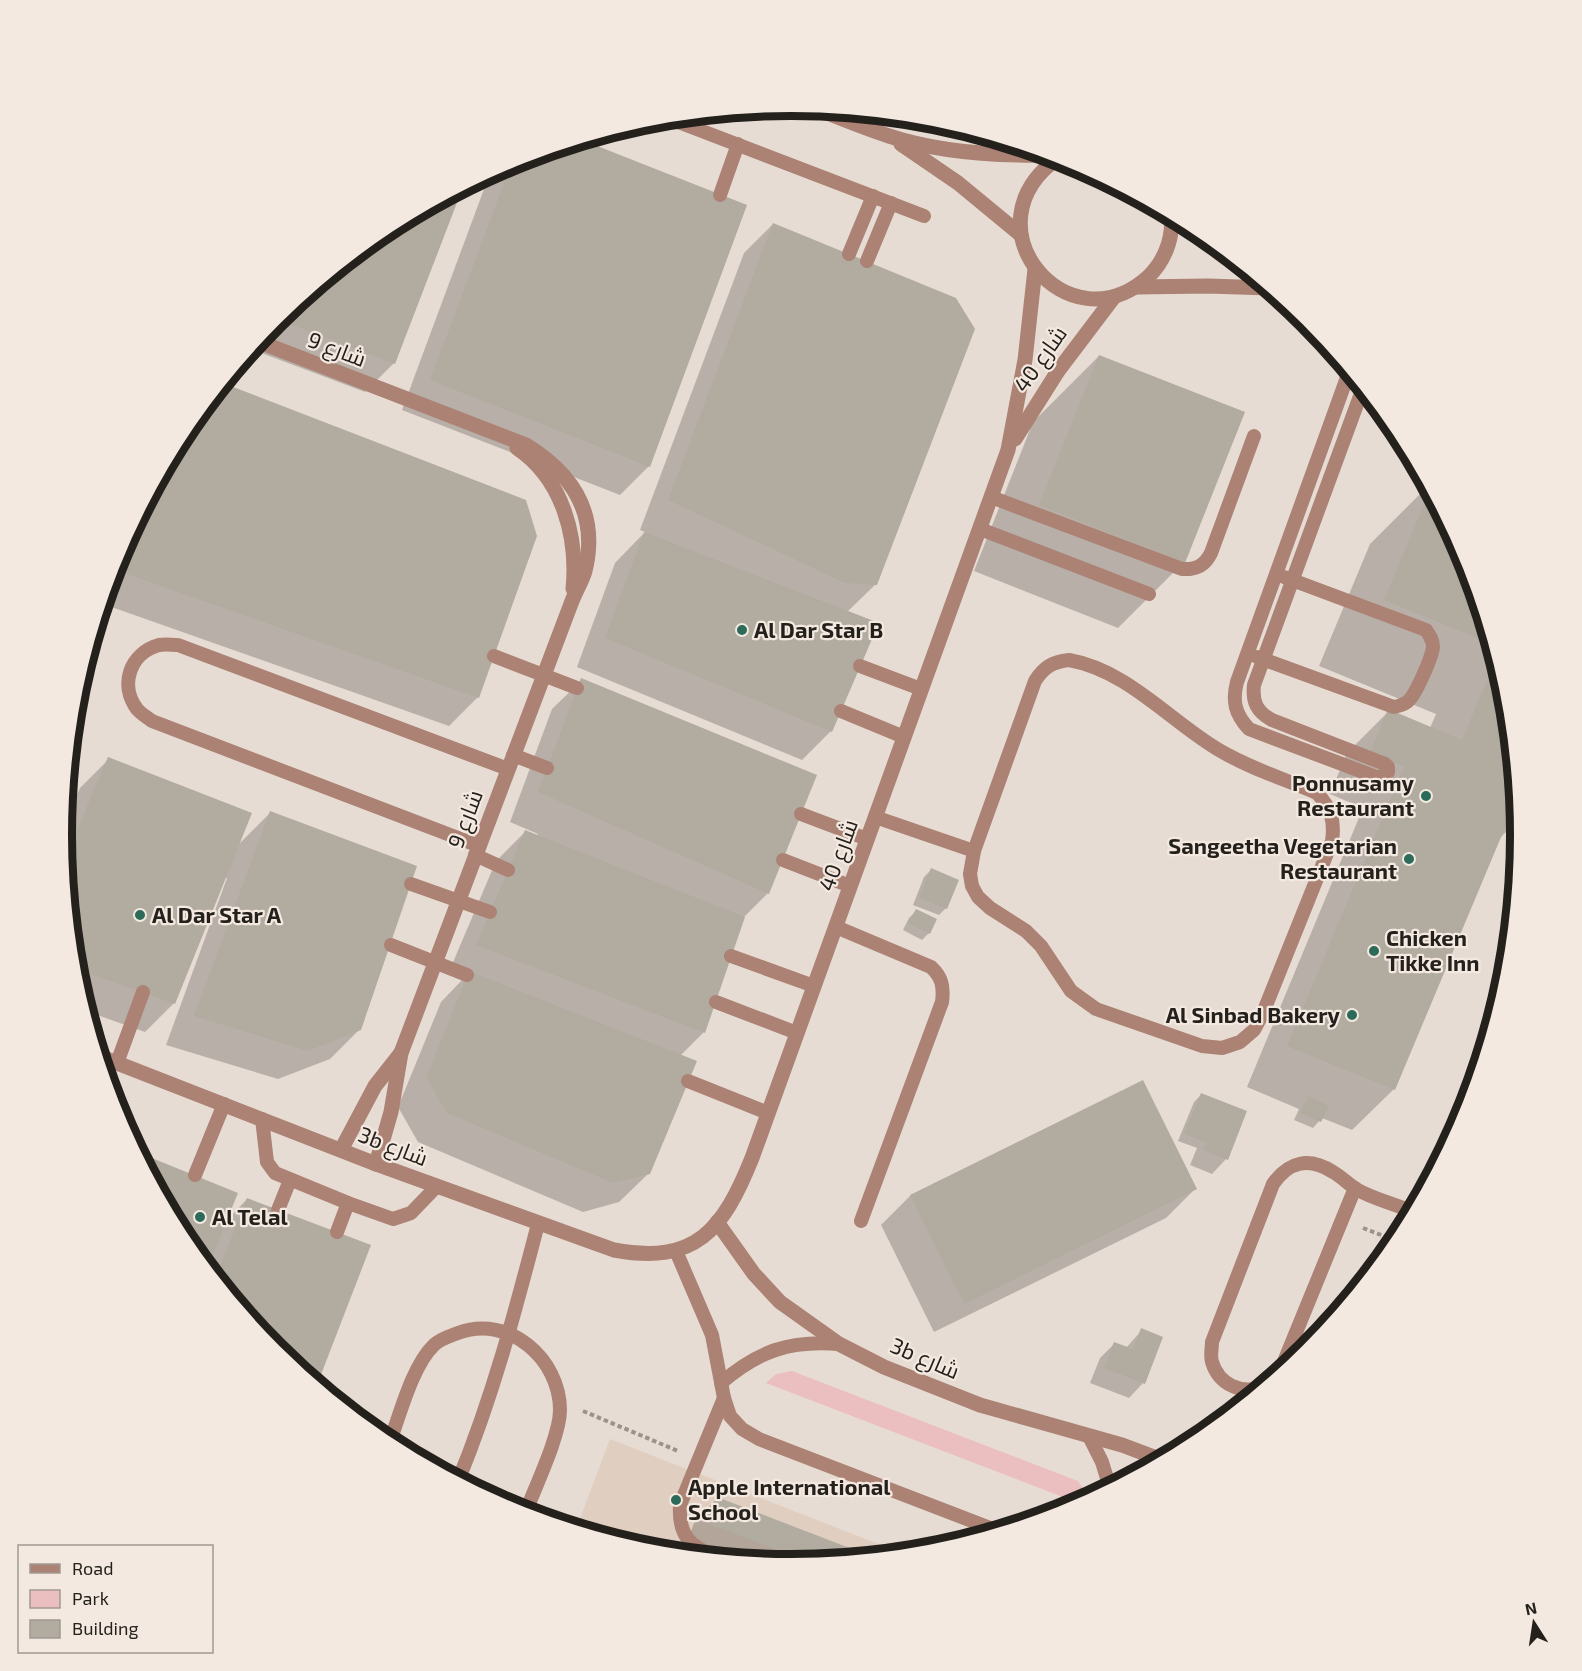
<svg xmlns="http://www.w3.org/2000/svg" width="1582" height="1671" font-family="'Exo 2',Cairo,sans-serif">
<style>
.built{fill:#e0cfc1}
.green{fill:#ebbfbf}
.shadow{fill:#0003}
.building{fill:#b1aba0}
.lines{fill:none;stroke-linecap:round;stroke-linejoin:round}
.path{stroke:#9a928b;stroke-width:4;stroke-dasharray:4.5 3;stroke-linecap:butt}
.lane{stroke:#ab8273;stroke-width:14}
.street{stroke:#ab8273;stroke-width:15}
.poi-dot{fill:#2c6b59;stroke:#f4e9e0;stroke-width:2}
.labels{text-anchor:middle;stroke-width:4.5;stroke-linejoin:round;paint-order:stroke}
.street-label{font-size:22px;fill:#24211d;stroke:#f4e9e0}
.poi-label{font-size:22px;font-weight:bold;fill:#24211d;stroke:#f4e9e0;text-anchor:start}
.rim{fill:none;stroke:#24211d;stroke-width:8}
</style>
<rect width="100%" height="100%" fill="#e7dcd3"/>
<!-- built -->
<polygon class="built" points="610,1439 904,1554 791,1565 648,1551 576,1529"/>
<!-- green -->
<polygon class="green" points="792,1371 1078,1481 1085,1492 1086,1501 1081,1504 766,1383 776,1374"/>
<!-- shadow -->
<g class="shadow">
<polygon points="580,141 649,466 620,495 402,410 490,173 512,161"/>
<polygon points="461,189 394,363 365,392 251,349 275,319 386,229"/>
<polygon points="773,224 876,584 847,612 831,731 802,760 577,667 615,563 645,532 640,530 744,253"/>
<polygon points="1099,356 1184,562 1118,628 974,571 1033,422"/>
<polygon points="222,385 478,697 449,726 103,604 117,556 185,430"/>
<polygon points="1428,486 1465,557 1507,694 1519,819 1498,840 1394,1089 1352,1130 1322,1118 1313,1128 1294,1120 1299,1109 1247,1087 1363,808 1330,794 1347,753 1389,711 1430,728 1436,714 1319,666 1370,544"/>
<polygon points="582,680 768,893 743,918 704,1032 680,1056 649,1173 619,1202 583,1212 418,1142 398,1107 441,1002 463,979 448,974 496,861 525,832 537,837 538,834 510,822 552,709"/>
<polygon points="109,759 238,845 270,813 359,1030 330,1059 278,1079 166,1045 227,878 225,877 174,1003 145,1032 86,1011 75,977 62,836 62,829 80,788"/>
<polygon points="931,870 946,908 939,915 913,905 924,877"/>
<polygon points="916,911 929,933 922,940 903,930 909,918"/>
<polygon points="1142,1082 1195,1189 1166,1218 934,1332 881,1225 910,1196"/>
<polygon points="1201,1095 1226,1159 1212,1174 1190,1165 1197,1148 1178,1141 1194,1102"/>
<polygon points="138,1154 225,1222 247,1199 369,1246 316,1384 275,1351 184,1240"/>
<polygon points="1142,1330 1143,1383 1129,1398 1090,1383 1100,1358 1115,1343 1126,1348"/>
<polygon points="717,1499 869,1557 791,1565 717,1558 685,1546 695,1521"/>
</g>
<!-- building -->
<g class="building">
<polygon points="582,140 747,205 650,467 430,380 512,162"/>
<polygon points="463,187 395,364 277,319 386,229"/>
<polygon points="773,223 956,298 975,329 877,585 845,583 668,500"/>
<polygon points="1099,355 1245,412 1185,563 1039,505"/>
<polygon points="223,383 526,500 537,536 479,698 113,569 117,556 185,430"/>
<polygon points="1430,490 1465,557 1492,644 1384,600"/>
<polygon points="644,532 879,623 832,732 605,638"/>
<polygon points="1496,660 1507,694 1517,799 1395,1090 1287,1046 1404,767 1370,753 1388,709 1462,740"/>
<polygon points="581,678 817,775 769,894 538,792"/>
<polygon points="108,757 252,813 175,1004 74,968 64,861"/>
<polygon points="270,811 417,866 361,1030 308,1051 194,1016"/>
<polygon points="525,830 745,917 705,1033 476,945"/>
<polygon points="931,868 959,880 947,909 919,898"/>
<polygon points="916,909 937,919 930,934 908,923"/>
<polygon points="469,971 697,1061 650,1174 613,1183 447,1113 426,1078"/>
<polygon points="1143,1080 1197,1189 964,1304 910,1195"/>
<polygon points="1201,1093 1247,1111 1228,1160 1203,1150 1206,1142 1184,1134"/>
<polygon points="1308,1096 1329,1106 1321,1122 1300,1113"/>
<polygon points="137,1152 238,1193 207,1269 184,1240"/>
<polygon points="247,1198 371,1245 317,1385 275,1351 215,1279"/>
<polygon points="1141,1328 1163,1337 1145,1384 1104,1368 1114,1342 1133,1349"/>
<polygon points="717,1497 873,1557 811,1563 706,1523"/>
<polygon points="621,1532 624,1544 603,1537"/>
</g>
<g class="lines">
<!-- path -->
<g class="path">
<polyline points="1363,1228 1389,1238 1379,1264"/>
<polyline points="583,1411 678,1451"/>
</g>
<!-- lane -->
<g class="lane">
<polyline points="668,118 924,216"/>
<polyline points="720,195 738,144"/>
<polyline points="849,254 873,196"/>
<polyline points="867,261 891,203"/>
<path d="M 1349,372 L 1237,682 C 1232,701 1235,714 1249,729 L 1379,778 L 1388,772 L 1388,767 L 1385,764 L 1272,720 C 1257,712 1252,702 1254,685 L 1363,388"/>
<path d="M 991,497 L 1182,569 C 1197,570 1205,565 1211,553 L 1254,436"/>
<polyline points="980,529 1149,594"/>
<polyline points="494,656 577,688"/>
<path d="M 1257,657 L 1394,707 C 1399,706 1403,705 1407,702 C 1415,697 1432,657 1433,647 C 1433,640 1430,636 1426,630 L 1284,577"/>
<path d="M 1069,660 C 1127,670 1170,721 1219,750 C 1249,768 1284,779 1317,793 C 1331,808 1335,821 1332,841 L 1263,1013 L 1254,1030 L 1240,1042 L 1222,1048 L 1202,1046 L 1096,1009 L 1071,991 L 1041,946 L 1026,931 L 990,908 L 978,897 L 972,886 L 970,874 L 974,851 L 1035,681 C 1044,667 1052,662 1069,660 Z"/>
<polyline points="860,666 921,689"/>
<polyline points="841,711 904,737"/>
<polyline points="513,755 547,768"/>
<polyline points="801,814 867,839"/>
<polyline points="875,817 974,851"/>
<path d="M 479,846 L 152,721 C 147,717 141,714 137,709 C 119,685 130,653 159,645 C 165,644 172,645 178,645 L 508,769"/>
<polyline points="475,855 508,870"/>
<polyline points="783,860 850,886"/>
<polyline points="411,884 490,912"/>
<path d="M 836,927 L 931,967 C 942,977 944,987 942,1002 L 861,1221"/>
<polyline points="391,945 467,975"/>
<polyline points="731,956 814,986"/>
<polyline points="716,1002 797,1033"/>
<polyline points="117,1063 143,992"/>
<polyline points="688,1081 768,1113"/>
<polyline points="262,1119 267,1162 275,1173 348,1203 393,1219 411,1213 437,1186"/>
<polyline points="195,1175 224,1104"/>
<polyline points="278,1210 290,1180"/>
<polyline points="337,1232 348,1203"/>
<polyline points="676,1251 712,1335 724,1398 730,1416 742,1429 759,1439 998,1531"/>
<polyline points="1279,1374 1355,1188"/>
<path d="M 721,1383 C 758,1351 790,1340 839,1344"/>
<path d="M 1263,1387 C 1241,1394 1219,1385 1212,1362 C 1210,1356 1212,1348 1212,1342 L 1273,1184 C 1289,1161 1309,1157 1333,1172 C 1342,1177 1348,1184 1356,1189 C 1373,1199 1395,1204 1413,1212"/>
<polyline points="1089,1436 1102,1462 1110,1488"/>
<path d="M 389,1444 C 400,1415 412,1366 434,1345 C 440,1339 450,1336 458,1333 C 509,1314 560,1359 560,1410 C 560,1436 535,1487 525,1514"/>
<path d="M 458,1481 C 493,1396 515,1312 538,1224"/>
<path d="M 719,1558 C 691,1547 678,1537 680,1505 L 724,1398"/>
</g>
<!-- street -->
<g class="street">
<path d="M 815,108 C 840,118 864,128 889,136 C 940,153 997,156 1050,155"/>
<polyline points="901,144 958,183 1021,235"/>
<path d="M 1058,158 C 963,226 1068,349 1148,277 C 1164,262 1174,238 1171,215"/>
<polyline points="1137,287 1208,286 1269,288"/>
<path d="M 257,341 L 526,445 C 573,474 599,514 585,571 C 582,581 576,591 572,601 L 401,1053 L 391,1112 L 376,1164"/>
<polyline points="1015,439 1058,371 1114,297"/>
<path d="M 517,448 C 563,479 578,537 573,589"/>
<path d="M 99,1056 L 376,1164 L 614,1250 C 696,1265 723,1230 752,1158 L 1008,450 L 1025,360 L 1035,269"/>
<polyline points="341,1150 375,1086 401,1053"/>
<polyline points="717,1222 754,1274 780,1302 839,1344 884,1367 980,1405 1122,1445 1162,1460"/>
</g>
</g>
<!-- markers -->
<g class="poi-dot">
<circle cx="742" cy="630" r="6"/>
<circle cx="1426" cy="796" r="6"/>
<circle cx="1409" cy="859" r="6"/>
<circle cx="140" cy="915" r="6"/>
<circle cx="1374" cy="951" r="6"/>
<circle cx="1352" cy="1015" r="6"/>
<circle cx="200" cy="1217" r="6"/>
<circle cx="676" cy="1500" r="6"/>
</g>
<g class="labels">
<!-- street labels -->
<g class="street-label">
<text transform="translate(337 349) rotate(21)" y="8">شارع 9</text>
<text transform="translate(1040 359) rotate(-55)" y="8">شارع 40</text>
<text transform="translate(465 819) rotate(-69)" y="8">شارع 9</text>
<text transform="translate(838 855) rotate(-70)" y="8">شارع 40</text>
<text transform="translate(393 1146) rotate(21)" y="8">3b شارع</text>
<text transform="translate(925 1358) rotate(23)" y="8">3b شارع</text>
</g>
<!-- poi labels -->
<g class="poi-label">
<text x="754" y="638">Al Dar Star B</text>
<text x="1414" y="791" text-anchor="end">Ponnusamy<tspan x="1414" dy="25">Restaurant</tspan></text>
<text x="1397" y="854" text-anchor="end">Sangeetha Vegetarian<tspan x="1397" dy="25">Restaurant</tspan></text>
<text x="152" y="923">Al Dar Star A</text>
<text x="1386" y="946">Chicken<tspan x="1386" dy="25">Tikke Inn</tspan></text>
<text x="1340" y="1023" text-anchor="end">Al Sinbad Bakery</text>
<text x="212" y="1225">Al Telal</text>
<text x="688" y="1495">Apple International<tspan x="688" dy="25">School</tspan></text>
</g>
</g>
<!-- crop -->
<path d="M0 0H1582V1671H0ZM72 835a719 719 0 1 1 1438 0a719 719 0 1 1-1438 0Z" fill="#f4e9e0" fill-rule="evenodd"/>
<path class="rim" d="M72 835a719 719 0 1 1 1438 0a719 719 0 1 1-1438 0Z"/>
<!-- legend -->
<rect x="18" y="1545" width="195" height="108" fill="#f4e9e0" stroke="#a19992" stroke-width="1.5"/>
<rect x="30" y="1564" width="30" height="9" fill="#ab8273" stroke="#a19992" stroke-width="1.5"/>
<text x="72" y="1575" font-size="18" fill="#24211d">Road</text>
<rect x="30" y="1590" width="30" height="18" fill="#ebbfbf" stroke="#a19992" stroke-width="1.5"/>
<text x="72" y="1605" font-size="18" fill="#24211d">Park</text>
<rect x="30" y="1620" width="30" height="18" fill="#b1aba0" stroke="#a19992" stroke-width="1.5"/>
<text x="72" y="1635" font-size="18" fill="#24211d">Building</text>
<!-- north arrow -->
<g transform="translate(1534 1623) rotate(348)" stroke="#f4e9e0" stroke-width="4.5" paint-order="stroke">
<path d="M0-4.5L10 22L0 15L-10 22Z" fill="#24211d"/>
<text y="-9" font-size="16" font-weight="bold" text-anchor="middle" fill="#24211d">N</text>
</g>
</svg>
